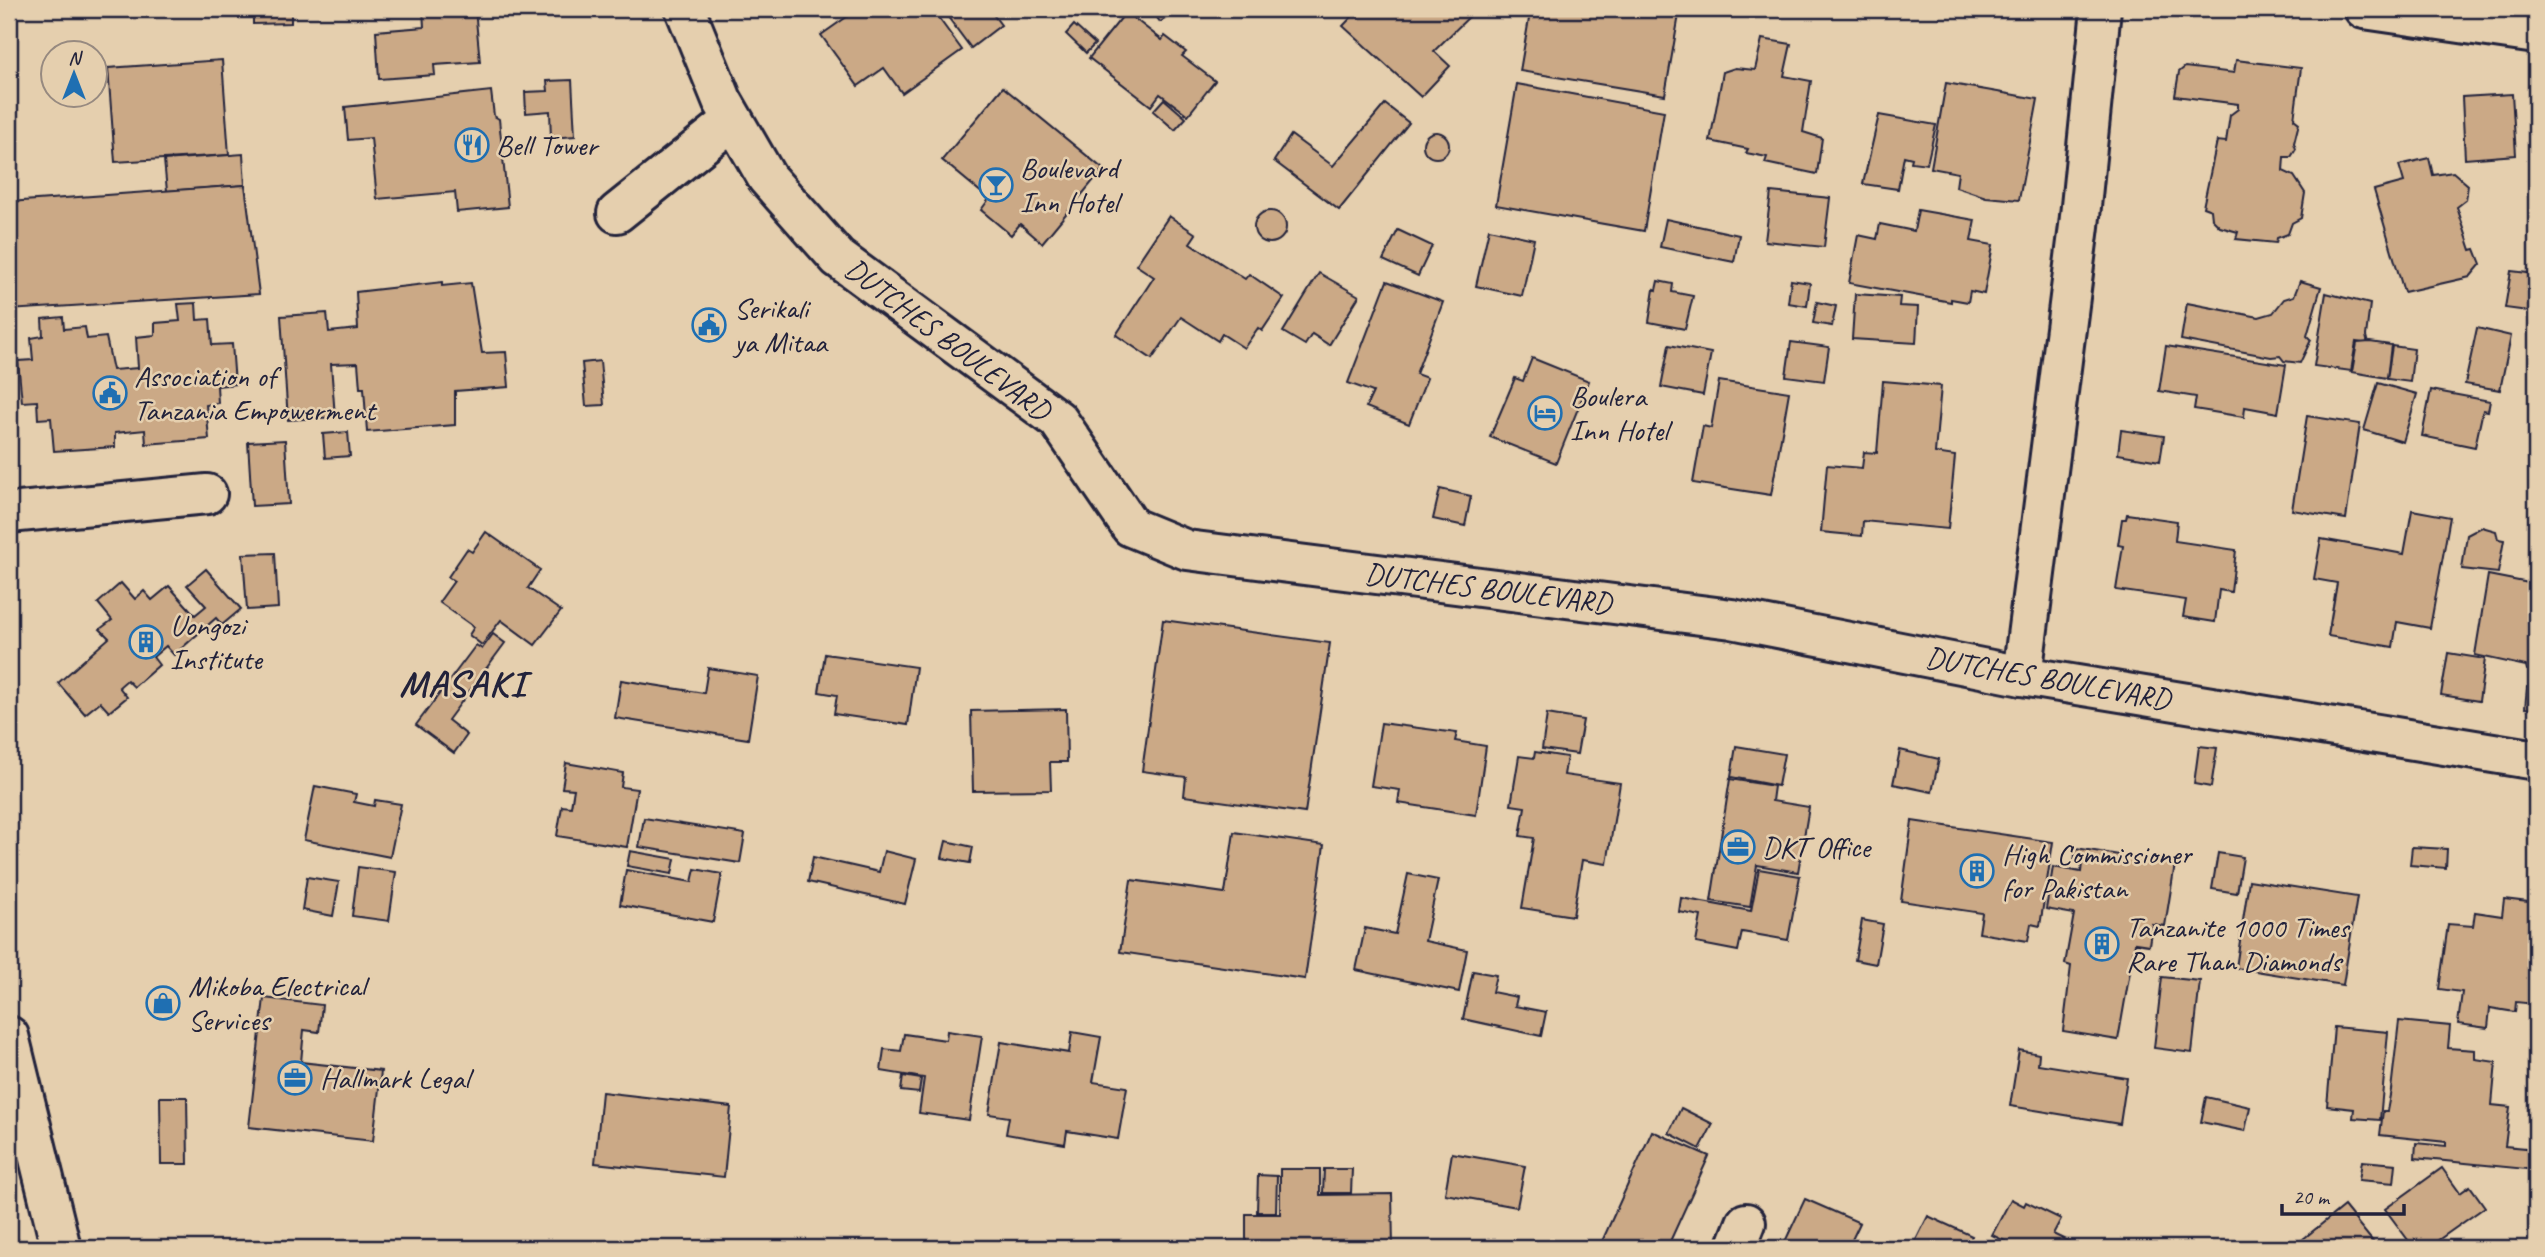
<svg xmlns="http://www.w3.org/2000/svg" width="2545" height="1257" font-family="Caveat,sans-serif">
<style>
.building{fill:#cba986;stroke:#22223b;stroke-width:2}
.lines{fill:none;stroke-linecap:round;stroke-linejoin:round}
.minor-casing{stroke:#22223b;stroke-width:44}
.minor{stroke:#e5cfae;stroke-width:38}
.labels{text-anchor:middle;stroke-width:5;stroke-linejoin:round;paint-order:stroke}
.poi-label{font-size:30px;fill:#22223b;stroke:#e5cfae;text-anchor:start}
.street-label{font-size:30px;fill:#22223b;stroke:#e5cfae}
.district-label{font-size:37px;font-weight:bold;letter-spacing:2px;fill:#22223b;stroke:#e5cfae}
</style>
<rect width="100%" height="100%" fill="#e5cfae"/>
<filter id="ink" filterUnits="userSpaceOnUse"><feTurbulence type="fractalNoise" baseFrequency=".0143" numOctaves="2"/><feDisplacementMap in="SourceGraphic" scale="14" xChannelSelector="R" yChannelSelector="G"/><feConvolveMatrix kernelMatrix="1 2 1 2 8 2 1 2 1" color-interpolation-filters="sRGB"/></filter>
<g filter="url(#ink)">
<!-- building -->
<g class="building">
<polygon points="253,9 291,9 291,23 253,24"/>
<polygon points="423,9 475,9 480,62 434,65 435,75 379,79 376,31 424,27"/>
<polygon points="588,9 630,9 630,12 588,13"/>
<polygon points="858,9 932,9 962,50 902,93 884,68 858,86 821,35"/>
<polygon points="942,9 989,9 1001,25 971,48"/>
<polygon points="1151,9 1181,9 1160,22"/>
<polygon points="1359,9 1477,9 1434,51 1450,66 1421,97 1343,26"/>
<polygon points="1515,9 1680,9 1665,95 1520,71 1530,13"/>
<polygon points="1126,12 1162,40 1165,36 1186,52 1182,56 1215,81 1188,115 1160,94 1151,106 1089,58"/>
<polygon points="1074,25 1095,44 1086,53 1066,34"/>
<polygon points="1762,39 1791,44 1784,76 1811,81 1803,132 1822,138 1817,174 1765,163 1767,157 1746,153 1748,149 1710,141 1723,72 1735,68 1755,70"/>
<polygon points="222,60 229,155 115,162 108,68"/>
<polygon points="2236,60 2301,68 2294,119 2299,123 2294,143 2296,149 2291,157 2284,157 2283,171 2294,176 2305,193 2301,218 2292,223 2288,234 2277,238 2276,243 2236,239 2238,232 2220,227 2212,219 2211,210 2203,207 2217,141 2226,142 2230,115 2238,109 2238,104 2175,96 2179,72 2185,67 2234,73"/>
<polygon points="572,80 575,136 551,138 550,111 526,113 525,92 548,91 547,81"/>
<polygon points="1946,83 2038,99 2019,200 1986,197 1956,187 1958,173 1931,168"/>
<polygon points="1517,84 1664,111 1644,231 1496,205"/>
<polygon points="1003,87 1103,169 1042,243 1020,224 1011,235 981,210 989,199 942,160"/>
<polygon points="491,91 494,116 499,119 508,207 457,212 455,192 377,199 371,138 348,140 345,107"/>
<polygon points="2512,94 2516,155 2465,159 2462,97"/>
<polygon points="1164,99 1186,118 1175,130 1153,111"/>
<polygon points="1385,104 1409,123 1339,210 1274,161 1291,135 1333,166"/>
<polygon points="1879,115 1936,125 1927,164 1911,162 1912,158 1904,156 1898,189 1863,184"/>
<circle cx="1436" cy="145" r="13"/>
<polygon points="243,154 245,185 167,191 164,160"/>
<polygon points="2429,158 2433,175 2453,172 2468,185 2466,200 2457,207 2471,250 2475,249 2481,264 2470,277 2404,292 2374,190 2404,182 2399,165"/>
<polygon points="245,185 259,294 9,310 9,202"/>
<polygon points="1771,192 1830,198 1824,247 1765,241"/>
<polygon points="1918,210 1975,220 1971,241 1993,245 1984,294 1970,291 1968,302 1951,299 1951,302 1849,283 1858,235 1877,239 1880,224 1914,231"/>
<circle cx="1270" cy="227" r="16"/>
<polygon points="1169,216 1196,234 1190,243 1245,279 1249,274 1284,298 1262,331 1258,328 1244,348 1222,334 1218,341 1181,317 1152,359 1116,335 1154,277 1136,265"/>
<polygon points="1666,219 1739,235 1734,262 1660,247"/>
<polygon points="1489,229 1534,239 1522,296 1476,286"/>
<polygon points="1398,230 1432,246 1418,276 1383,260"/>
<polygon points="2511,271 2536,274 2536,312 2505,308"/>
<polygon points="1319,273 1359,296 1329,345 1312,334 1305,345 1283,332"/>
<polygon points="1791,280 1810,283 1807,306 1788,303"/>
<polygon points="1387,281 1443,302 1416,374 1427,378 1409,424 1366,407 1373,392 1348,383"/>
<polygon points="1658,281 1673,284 1672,292 1693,296 1685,329 1649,322 1654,289 1656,290"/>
<polygon points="2300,281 2321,287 2307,336 2311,340 2300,363 2284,361 2280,356 2271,357 2181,340 2187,303 2259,317 2273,313 2284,299 2294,296"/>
<polygon points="442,282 442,286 471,283 482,353 506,352 509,387 455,391 455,425 367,432 364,388 360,388 358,363 331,364 335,417 288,420 281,316 327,313 329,332 358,329 356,292"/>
<polygon points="2326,293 2370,304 2366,336 2368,344 2356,342 2351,371 2314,366"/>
<polygon points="1855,294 1900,297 1899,306 1918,307 1916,343 1852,339"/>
<polygon points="1817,302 1836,306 1832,326 1813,323"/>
<polygon points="196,303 197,320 210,319 212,345 232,344 235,384 217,386 218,403 206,405 209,439 146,444 145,430 115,433 115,447 54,451 51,418 38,419 37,401 22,402 18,361 33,360 31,338 43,336 42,319 63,317 64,329 85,327 87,339 106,337 113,370 138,368 136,337 155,335 155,323 180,321 178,304"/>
<polygon points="2477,328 2511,336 2500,390 2465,384"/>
<polygon points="1791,342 1829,347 1824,381 1786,376"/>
<polygon points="2370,342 2391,345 2387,378 2352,372 2357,343"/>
<polygon points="1669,345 1711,353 1703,395 1661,387"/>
<polygon points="2166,346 2286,365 2278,413 2245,407 2244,417 2194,409 2196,397 2159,391"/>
<polygon points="2392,346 2414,349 2410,382 2387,379"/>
<polygon points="1532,358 1589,381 1556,463 1490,437 1515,378 1523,381"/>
<polygon points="600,361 604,405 586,406 582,363"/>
<polygon points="1719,381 1789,392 1771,495 1693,483 1703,426 1711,428"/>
<polygon points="1883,381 1941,386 1935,453 1955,456 1948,529 1863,521 1862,536 1821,532 1827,465 1862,468 1864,452 1877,453"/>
<polygon points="2378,383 2417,394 2403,442 2364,430"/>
<polygon points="2431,390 2490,401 2488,411 2483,410 2475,447 2422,436"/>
<polygon points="2307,416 2360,424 2346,519 2292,510"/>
<polygon points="2121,430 2164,436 2160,461 2118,454"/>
<polygon points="348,432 350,456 325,458 323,434"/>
<polygon points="285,440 289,504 252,506 248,442"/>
<polygon points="1440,489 1471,496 1465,526 1433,519"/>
<polygon points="2412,510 2450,517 2430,628 2397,622 2393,647 2328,636 2337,583 2314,579 2321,539 2404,554"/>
<polygon points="2127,514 2177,521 2175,541 2236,550 2231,592 2219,590 2215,622 2183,617 2186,600 2116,590 2123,546 2118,545 2122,519 2126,519"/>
<polygon points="2482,527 2496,531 2498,539 2504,540 2498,573 2462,569 2467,535"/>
<polygon points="486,532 540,570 528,588 561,611 535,645 501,620 482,645 469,635 474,627 439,602 454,581 448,577 467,549 472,552"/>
<polygon points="275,553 278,608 247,610 243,554"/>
<polygon points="2536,560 2536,672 2527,670 2526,666 2475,655 2488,575 2534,584"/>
<polygon points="206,569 241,609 222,625 216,618 174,655 166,646 153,657 159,665 134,687 127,680 119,687 127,697 109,712 100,702 85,714 58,683 109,638 100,629 112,620 98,603 121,583 135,599 144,591 152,600 169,586 195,615 206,606 187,585"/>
<polygon points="1163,620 1330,643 1305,813 1184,796 1186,777 1142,771"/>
<polygon points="493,634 505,643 448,720 467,735 454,753 416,725 476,645 482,649"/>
<polygon points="2448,653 2485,659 2479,701 2441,695"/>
<polygon points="825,654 916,667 908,725 834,714 837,695 819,692"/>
<polygon points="708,668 758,676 748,739 615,718 621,680 704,693"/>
<polygon points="2527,687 2536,687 2536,709 2525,708"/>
<polygon points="1066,709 1067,762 1050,762 1051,790 973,791 971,711"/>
<polygon points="1547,714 1583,720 1577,754 1542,749"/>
<polygon points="1381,723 1457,733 1455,741 1486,746 1476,815 1398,803 1400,790 1371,786"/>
<polygon points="1736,746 1784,754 1778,786 1731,777"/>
<polygon points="2199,746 2217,748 2211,787 2194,784"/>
<polygon points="1900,750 1939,759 1932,792 1893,784"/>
<polygon points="1535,752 1567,757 1564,775 1620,783 1607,864 1582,860 1573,916 1522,908 1534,838 1520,836 1525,807 1511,805 1519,756 1534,758"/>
<polygon points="566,763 623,773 621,787 637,789 627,847 557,836 562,806 571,807 574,789 562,788"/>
<polygon points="1730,779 1774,786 1772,801 1809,807 1798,872 1757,865 1750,907 1711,901"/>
<polygon points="315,786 356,794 354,802 374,806 375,800 401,804 390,857 304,840"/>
<polygon points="644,818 745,834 740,863 639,847"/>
<polygon points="1912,821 2053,842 2040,926 2031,924 2028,941 1979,933 1982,913 1901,901"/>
<polygon points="1234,832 1324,845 1305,979 1120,952 1131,880 1225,893"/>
<polygon points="946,841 973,847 970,863 942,858"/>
<polygon points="2412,847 2447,849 2446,868 2410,865"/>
<polygon points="2076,848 2175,864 2165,926 2152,924 2149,945 2135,943 2118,1040 2063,1031 2071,966 2065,964 2074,914 2046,909 2053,867 2081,872 2082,863 2074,862"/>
<polygon points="630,851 675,859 672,874 627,866"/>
<polygon points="884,851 916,859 905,904 808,882 813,857 879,872"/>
<polygon points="2218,853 2243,857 2237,893 2212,889"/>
<polygon points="358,867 396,872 389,921 352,916"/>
<polygon points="695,869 722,874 713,922 620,905 626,870 692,882"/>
<polygon points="1759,869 1800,876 1788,940 1742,932 1738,951 1696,943 1701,916 1679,912 1681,898 1751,911"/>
<polygon points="1408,874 1438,880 1425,941 1467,950 1459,992 1356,970 1365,928 1395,934"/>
<polygon points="307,877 339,882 333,916 302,910"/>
<polygon points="2249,880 2357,897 2343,985 2236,968"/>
<polygon points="2504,899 2536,903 2535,1004 2516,1002 2515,1012 2490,1008 2488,1028 2458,1024 2462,992 2439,989 2448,924 2473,926 2475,912 2502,916"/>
<polygon points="1862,920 1883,924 1876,964 1855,960"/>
<polygon points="1473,971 1496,975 1492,992 1517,997 1515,1006 1546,1012 1541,1036 1463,1019"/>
<polygon points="2162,977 2200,981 2192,1053 2154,1048"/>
<polygon points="264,998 322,1005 319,1032 304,1030 301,1062 381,1071 373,1141 249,1127"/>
<polygon points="2399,1021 2450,1026 2448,1048 2475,1050 2475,1059 2496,1062 2492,1105 2510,1107 2505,1146 2536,1149 2536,1170 2415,1158 2416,1143 2446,1146 2446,1142 2380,1135 2383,1111 2387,1111 2391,1090"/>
<polygon points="2334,1027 2388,1032 2380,1120 2353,1118 2354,1109 2327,1106"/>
<polygon points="947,1031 982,1036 969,1120 919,1113 924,1078 881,1071 884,1049 901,1051 904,1034 946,1040"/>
<polygon points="1072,1032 1101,1037 1093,1082 1127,1087 1118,1139 1067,1131 1065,1144 1006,1134 1009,1117 989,1114 1001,1042 1069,1053"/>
<polygon points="2019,1050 2039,1054 2038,1064 2127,1078 2120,1124 2010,1106"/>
<polygon points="903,1076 921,1079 919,1093 901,1091"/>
<polygon points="602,1092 731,1107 724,1177 595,1163"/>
<polygon points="160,1097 187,1097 188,1164 161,1164"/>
<polygon points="2206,1097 2250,1107 2245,1131 2201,1122"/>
<polygon points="1681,1108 1713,1124 1700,1149 1669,1133"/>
<polygon points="1652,1131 1709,1156 1667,1248 1599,1248"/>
<polygon points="1452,1153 1525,1166 1517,1207 1445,1194"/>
<polygon points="2362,1161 2396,1164 2394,1183 2359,1180"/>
<polygon points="2442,1168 2460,1193 2470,1186 2485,1207 2427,1248 2414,1248 2385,1209"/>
<polygon points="1280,1169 1320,1169 1320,1195 1392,1194 1393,1248 1246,1248 1246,1214 1280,1214"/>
<polygon points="1324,1169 1352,1169 1351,1193 1323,1193"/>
<polygon points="1258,1175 1277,1176 1276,1212 1257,1212"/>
<polygon points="1805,1199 1860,1223 1848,1248 1782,1248"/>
<polygon points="2011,1199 2024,1206 2026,1202 2061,1219 2053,1234 2082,1248 2003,1248 2007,1242 1992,1235"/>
<polygon points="2344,1206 2378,1248 2292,1248"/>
<polygon points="1928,1216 1972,1236 1966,1248 1912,1248"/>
</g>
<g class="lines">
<defs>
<g id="minor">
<polyline points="685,9 722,100 767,178 838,258 1058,420 1131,527 1187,550 1732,619 2022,676 2536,760"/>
<polyline points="2364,9 2536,34"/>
<polyline points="617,213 733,120"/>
<polyline points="9,513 207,494"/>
<polyline points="2022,676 2079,226 2101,9"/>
<polyline points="9,1036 61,1248"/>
<polyline points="1736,1248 1746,1223"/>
</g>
</defs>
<!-- minor casing -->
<use href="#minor" class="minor-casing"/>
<!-- minor -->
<use href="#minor" class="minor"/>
</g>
</g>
<!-- icons -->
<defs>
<symbol id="restaurant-ring" viewBox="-11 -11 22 22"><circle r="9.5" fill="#e5cfae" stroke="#1f6fb2" stroke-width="1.5"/><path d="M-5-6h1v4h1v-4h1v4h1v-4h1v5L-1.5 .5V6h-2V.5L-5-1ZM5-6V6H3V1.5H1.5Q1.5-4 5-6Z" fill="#1f6fb2"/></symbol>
<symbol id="bar-ring" viewBox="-11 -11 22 22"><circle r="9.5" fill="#e5cfae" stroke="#1f6fb2" stroke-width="1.5"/><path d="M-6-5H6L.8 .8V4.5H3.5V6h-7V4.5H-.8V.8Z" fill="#1f6fb2"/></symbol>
<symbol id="civic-ring" viewBox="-11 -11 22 22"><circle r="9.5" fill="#e5cfae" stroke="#1f6fb2" stroke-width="1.5"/><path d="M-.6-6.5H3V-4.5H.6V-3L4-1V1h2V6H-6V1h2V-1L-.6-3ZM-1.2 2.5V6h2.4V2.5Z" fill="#1f6fb2"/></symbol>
<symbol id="hotel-ring" viewBox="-11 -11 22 22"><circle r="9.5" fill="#e5cfae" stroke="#1f6fb2" stroke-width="1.5"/><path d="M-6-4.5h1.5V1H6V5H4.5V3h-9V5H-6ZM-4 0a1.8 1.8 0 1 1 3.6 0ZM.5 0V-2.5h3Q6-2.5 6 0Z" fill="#1f6fb2"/></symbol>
<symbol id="building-ring" viewBox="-11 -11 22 22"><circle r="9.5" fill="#e5cfae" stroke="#1f6fb2" stroke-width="1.5"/><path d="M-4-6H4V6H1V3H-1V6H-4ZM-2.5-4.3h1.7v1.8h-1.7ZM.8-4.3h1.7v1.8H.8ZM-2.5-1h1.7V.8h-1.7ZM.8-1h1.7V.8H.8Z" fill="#1f6fb2"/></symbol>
<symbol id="office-ring" viewBox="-11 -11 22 22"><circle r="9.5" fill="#e5cfae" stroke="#1f6fb2" stroke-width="1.5"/><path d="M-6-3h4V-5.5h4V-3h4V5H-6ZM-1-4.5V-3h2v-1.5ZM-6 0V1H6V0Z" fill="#1f6fb2"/></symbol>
<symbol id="shop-ring" viewBox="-11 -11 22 22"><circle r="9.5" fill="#e5cfae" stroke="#1f6fb2" stroke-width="1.5"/><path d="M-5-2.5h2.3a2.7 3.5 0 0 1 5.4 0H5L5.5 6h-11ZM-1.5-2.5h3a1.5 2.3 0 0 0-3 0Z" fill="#1f6fb2"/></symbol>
</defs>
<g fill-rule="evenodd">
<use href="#restaurant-ring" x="453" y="126" width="38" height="38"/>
<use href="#bar-ring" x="977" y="166" width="38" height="38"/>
<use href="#civic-ring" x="690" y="306" width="38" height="38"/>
<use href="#civic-ring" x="91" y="374" width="38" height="38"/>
<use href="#hotel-ring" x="1526" y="394" width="38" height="38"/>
<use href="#building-ring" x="127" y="623" width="38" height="38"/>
<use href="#office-ring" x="1719" y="828" width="38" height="38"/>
<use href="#building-ring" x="1958" y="852" width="38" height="38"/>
<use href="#building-ring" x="2083" y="925" width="38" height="38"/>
<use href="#shop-ring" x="144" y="984" width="38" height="38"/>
<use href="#office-ring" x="276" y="1059" width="38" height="38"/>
</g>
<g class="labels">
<!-- poi labels -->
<g class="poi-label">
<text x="496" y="155">Bell Tower</text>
<text x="1020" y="178">Boulevard<tspan x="1020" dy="34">Inn Hotel</tspan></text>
<text x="734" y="318">Serikali<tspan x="734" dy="34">ya Mitaa</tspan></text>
<text x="134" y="386">Association of<tspan x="134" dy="34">Tanzania Empowerment</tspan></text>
<text x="1570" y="406">Boulera<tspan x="1570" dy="34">Inn Hotel</tspan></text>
<text x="170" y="635">Uongozi<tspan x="170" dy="34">Institute</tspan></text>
<text x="1762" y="857">DKT Office</text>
<text x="2002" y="864">High Commissioner<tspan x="2002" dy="34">for Pakistan</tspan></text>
<text x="2126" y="937">Tanzanite 1000 Times<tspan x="2126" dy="34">Rare Than Diamonds</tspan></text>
<text x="188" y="996">Mikoba Electrical<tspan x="188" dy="34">Services</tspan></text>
<text x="320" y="1088">Hallmark Legal</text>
</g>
<!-- street labels -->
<g class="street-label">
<text transform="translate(948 339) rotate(37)" y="10">DUTCHES BOULEVARD</text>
<text transform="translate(1488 588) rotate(7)" y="10">DUTCHES BOULEVARD</text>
<text transform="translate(2048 678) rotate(10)" y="10">DUTCHES BOULEVARD</text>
</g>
<!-- district labels -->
<g class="district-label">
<text x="463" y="696">MASAKI</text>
</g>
</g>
<!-- margin -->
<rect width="2545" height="1257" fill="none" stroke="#e5cfae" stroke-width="35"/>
<rect x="18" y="18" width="2510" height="1222" fill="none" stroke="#22223b" stroke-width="2.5" filter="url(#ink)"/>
<!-- north arrow -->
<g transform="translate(74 74)"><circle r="33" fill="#e5cfae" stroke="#978a80" stroke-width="2"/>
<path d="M0-5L12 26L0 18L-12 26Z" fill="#1f6fb2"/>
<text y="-10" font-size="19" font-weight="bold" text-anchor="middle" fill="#22223b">N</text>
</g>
<!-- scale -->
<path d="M2282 1204v10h122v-10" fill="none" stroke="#22223b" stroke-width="3.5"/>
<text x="2293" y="1204" font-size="21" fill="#22223b" stroke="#e5cfae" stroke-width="5" paint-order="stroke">20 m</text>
</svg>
